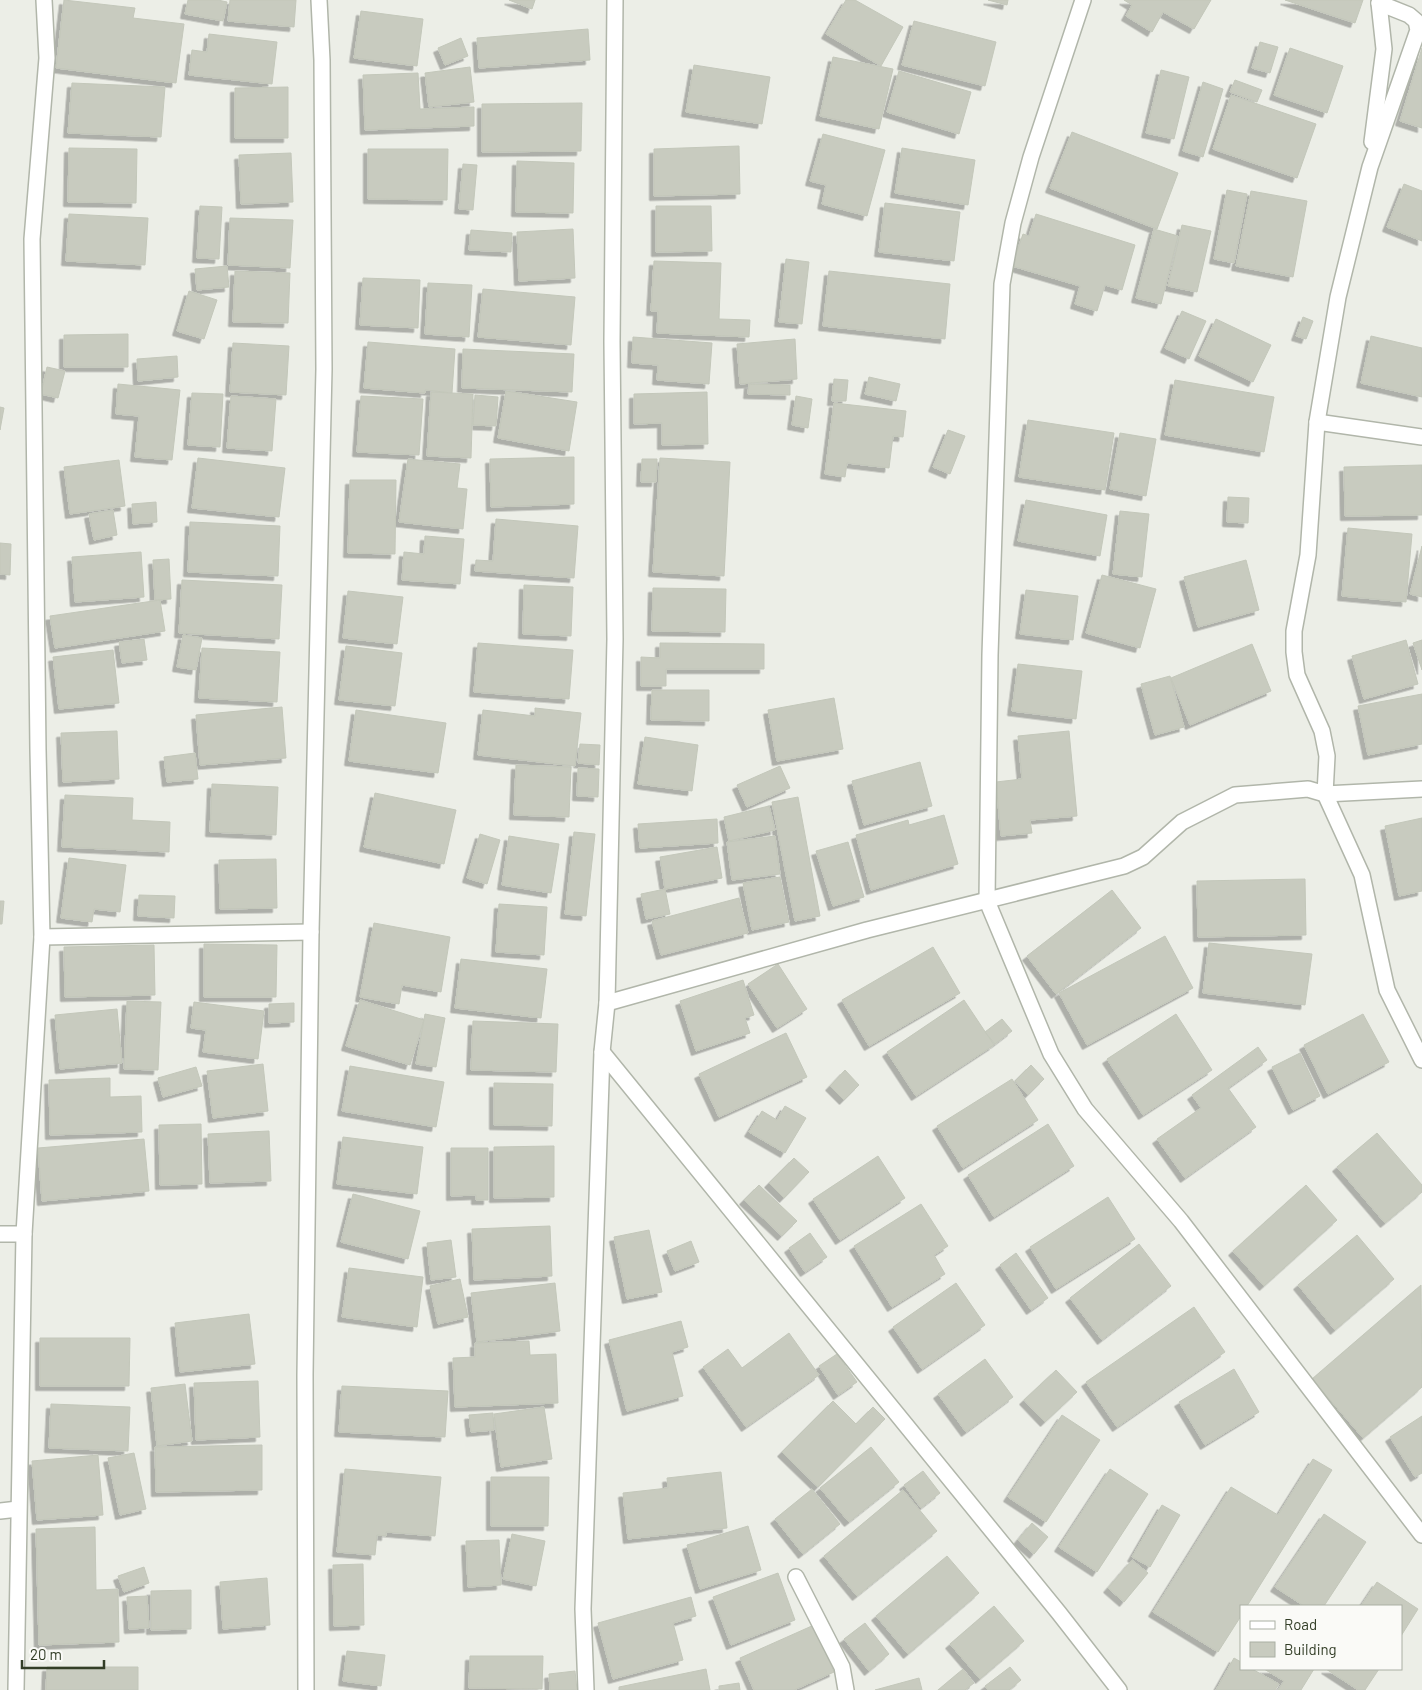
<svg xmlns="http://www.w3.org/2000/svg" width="1422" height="1690" font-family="Barlow,sans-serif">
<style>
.building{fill:#c8cbbf;stroke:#c3c7ba;filter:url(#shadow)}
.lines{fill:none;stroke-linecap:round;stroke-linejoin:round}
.street-casing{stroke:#b1b6aa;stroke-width:18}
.street{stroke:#fff;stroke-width:15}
</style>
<defs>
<filter id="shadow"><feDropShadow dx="-4.5" dy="4.5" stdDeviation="0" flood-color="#0004"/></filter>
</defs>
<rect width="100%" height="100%" fill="#eceee7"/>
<!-- building -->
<g class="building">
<polygon points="64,0 135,8 133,18 184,24 176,83 56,68"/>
<polygon points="188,0 218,0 227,2 223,21 185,14"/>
<polygon points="230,0 296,0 294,27 228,21"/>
<polygon points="509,0 535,0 532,9"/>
<polygon points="846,0 855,0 903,27 881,66 826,34"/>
<polygon points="988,0 1008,0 1007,5"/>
<polygon points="1124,0 1211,0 1194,29 1163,12 1152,32 1126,16 1132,5"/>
<polygon points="1285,0 1363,0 1355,23"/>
<polygon points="361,11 423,19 417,66 354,58"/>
<polygon points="914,21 996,42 985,86 902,65"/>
<polygon points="588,29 590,60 479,68 477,38"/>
<polygon points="209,34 277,42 272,84 189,75 192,50 207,52"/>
<polygon points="461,38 468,56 445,65 438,48"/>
<polygon points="1260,42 1278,47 1270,73 1252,68"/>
<polygon points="1290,48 1343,66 1327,113 1274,95"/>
<polygon points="1422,48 1422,128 1400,121"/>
<polygon points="833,57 893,69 879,129 820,116"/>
<polygon points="694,65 770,77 762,124 686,112"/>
<polygon points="470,67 474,102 429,107 425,73"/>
<polygon points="1161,70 1189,77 1174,139 1146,133"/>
<polygon points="899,71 971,92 959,134 887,112"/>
<polygon points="418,73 420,109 474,107 474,126 365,130 363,75"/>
<polygon points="1235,80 1262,90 1257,102 1230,92"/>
<polygon points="1203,82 1223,89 1203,157 1183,151"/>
<polygon points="72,83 165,87 161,137 68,133"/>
<polygon points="288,87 288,138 235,138 235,88"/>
<polygon points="1231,95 1316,124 1297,178 1213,149"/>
<polygon points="582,103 581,151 482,152 482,104"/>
<polygon points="1072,132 1178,173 1157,229 1050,188"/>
<polygon points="823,134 885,150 867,216 822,204 826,185 810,181"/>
<polygon points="739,146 740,194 654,196 654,149"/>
<polygon points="69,148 137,149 136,203 68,202"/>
<polygon points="902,148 975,160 968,205 895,193"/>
<polygon points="368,149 448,149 447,200 368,199"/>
<polygon points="291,153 293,202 241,204 239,155"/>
<polygon points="517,161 574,163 573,213 516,212"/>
<polygon points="463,164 477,165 473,210 459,209"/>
<polygon points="1404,184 1422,191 1422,241 1387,227"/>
<polygon points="1227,190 1247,194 1234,263 1214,259"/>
<polygon points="1251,191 1307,201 1293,277 1236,266"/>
<polygon points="885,203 960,212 954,261 879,252"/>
<polygon points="200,206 222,207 219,259 197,258"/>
<polygon points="656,206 711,206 712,251 656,252"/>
<polygon points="69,214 148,218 145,265 66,261"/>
<polygon points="1036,214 1135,245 1122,290 1105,285 1097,311 1075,304 1080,286 1012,266 1023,234 1029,236"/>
<polygon points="230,218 293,220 290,268 228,265"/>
<polygon points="1182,225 1211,231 1197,292 1168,286"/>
<polygon points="573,229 575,278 519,281 517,232"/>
<polygon points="1154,229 1178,236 1161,304 1136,298"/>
<polygon points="471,230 512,233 511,252 469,250"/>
<polygon points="786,259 809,262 802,324 779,322"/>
<polygon points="654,261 721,263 719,319 750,320 749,337 657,333 658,311 651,311"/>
<polygon points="227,266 229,287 197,290 195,269"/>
<polygon points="235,271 290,273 288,323 233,322"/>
<polygon points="829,271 950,284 945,339 823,326"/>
<polygon points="363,278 420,280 418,328 360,325"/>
<polygon points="428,283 472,285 469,337 425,334"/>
<polygon points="483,289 575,297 571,345 478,337"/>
<polygon points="189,291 217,300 204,339 177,331"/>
<polygon points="1182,311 1206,321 1189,359 1165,348"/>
<polygon points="1303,317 1313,321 1306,339 1296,336"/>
<polygon points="1216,319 1271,345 1253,382 1199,356"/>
<polygon points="128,334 128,367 64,367 64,335"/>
<polygon points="1371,336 1422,348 1422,397 1361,383"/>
<polygon points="633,337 712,343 709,384 657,380 658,365 632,363"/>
<polygon points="795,339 797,379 740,384 737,344"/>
<polygon points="368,342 455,349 452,393 425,390 425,393 364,388"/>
<polygon points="233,343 289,346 286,395 230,392"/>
<polygon points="463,349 574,354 572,392 462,388"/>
<polygon points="177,356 178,377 138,381 137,359"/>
<polygon points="47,367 65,371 58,398 41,394"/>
<polygon points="869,377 900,384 896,401 865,394"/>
<polygon points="834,379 848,380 846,401 832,401"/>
<polygon points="1175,380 1274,397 1264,452 1165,435"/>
<polygon points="118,384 180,390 172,460 135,457 139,416 116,414"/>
<polygon points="749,384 790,385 790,395 748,394"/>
<polygon points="506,391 577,402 569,451 498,438"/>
<polygon points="431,392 473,394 471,458 427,456"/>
<polygon points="707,392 708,444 662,445 662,423 634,424 634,394"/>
<polygon points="192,393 223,394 220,447 188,445"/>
<polygon points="475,395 498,397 496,426 473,425"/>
<polygon points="231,396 276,399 272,451 227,448"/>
<polygon points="361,396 423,399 419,455 357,452"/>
<polygon points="796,396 812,399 808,428 792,425"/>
<polygon points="834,403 906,411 903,437 893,436 889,468 847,463 845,477 825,474"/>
<polygon points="0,407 4,408 0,430"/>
<polygon points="1028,420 1114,433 1105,490 1019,477"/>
<polygon points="948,430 965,436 950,474 933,467"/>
<polygon points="1120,433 1156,439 1146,496 1110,489"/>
<polygon points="574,457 574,504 491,507 490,459"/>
<polygon points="198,458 285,468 279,517 192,508"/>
<polygon points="660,458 730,462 724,576 653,572"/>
<polygon points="408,459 460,464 457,488 467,489 463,529 399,522"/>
<polygon points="642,459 657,459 656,482 641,482"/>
<polygon points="119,460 125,506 70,514 64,467"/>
<polygon points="1422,465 1422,515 1345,516 1344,467"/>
<polygon points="350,480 396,480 395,554 348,553"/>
<polygon points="1228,497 1249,498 1248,523 1227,522"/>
<polygon points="1026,500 1107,515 1100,556 1018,541"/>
<polygon points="156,502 157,522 133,524 132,504"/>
<polygon points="113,510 117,535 94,540 89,514"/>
<polygon points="1120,511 1149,514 1142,577 1113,574"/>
<polygon points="496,519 578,526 574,578 475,571 476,560 493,561"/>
<polygon points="190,522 280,526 278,576 188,572"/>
<polygon points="1348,528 1412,534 1406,602 1342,596"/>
<polygon points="425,536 464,539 460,584 402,580 404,552 424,554"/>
<polygon points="0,543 11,544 10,575 0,574"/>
<polygon points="1422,546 1422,597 1410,594"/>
<polygon points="141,552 144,597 75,602 72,557"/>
<polygon points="169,559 171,599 155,600 153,560"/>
<polygon points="1246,560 1259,610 1198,627 1184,577"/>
<polygon points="1102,575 1156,589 1140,648 1086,633"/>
<polygon points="182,580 282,585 279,639 179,633"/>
<polygon points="524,585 573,587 571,636 523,634"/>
<polygon points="653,588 726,589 725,632 652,631"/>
<polygon points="1026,590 1078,596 1073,640 1020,634"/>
<polygon points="348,591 403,597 397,644 343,638"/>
<polygon points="160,600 165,631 55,648 50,616"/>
<polygon points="183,635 202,638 196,670 177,667"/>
<polygon points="144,639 147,660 122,663 119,642"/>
<polygon points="1406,640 1418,684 1364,699 1352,656"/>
<polygon points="1422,640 1422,670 1413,643"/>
<polygon points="478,643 573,650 569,699 474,692"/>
<polygon points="660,643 764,644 764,669 666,669 666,686 641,686 641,657 660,658"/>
<polygon points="1252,644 1271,691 1190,725 1171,678"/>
<polygon points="346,646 402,653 395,706 339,700"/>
<polygon points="202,648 280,652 277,702 199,698"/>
<polygon points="113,650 119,703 59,709 53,657"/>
<polygon points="1018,664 1082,671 1076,719 1012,711"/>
<polygon points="1170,676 1184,727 1155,735 1141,684"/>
<polygon points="652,690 709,690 709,721 651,720"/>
<polygon points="1422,694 1422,744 1368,755 1358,706"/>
<polygon points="834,698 843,749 777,761 768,710"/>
<polygon points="282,707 286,758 200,765 196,715"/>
<polygon points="535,708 581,713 575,766 478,755 483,710 535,716"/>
<polygon points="356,710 446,723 438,773 349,761"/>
<polygon points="117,731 119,779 63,782 61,733"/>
<polygon points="1069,731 1077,816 1030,820 1032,833 1001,836 996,782 1022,779 1018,736"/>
<polygon points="645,737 698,745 692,791 638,784"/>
<polygon points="580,744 600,745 599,765 578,763"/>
<polygon points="195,753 198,779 167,782 164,757"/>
<polygon points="920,762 932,806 864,825 852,781"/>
<polygon points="516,765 571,767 569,817 514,815"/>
<polygon points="780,766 790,788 747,807 737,785"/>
<polygon points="578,768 599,769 598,797 577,796"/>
<polygon points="212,784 278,787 276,835 210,832"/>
<polygon points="375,793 456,810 444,864 364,847"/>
<polygon points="65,795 133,798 132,820 170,822 169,852 62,847"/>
<polygon points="798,797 820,916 795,921 772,802"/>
<polygon points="769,806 775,830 729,841 724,817"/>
<polygon points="944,815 958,864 871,890 856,835 908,820 909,825"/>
<polygon points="1422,818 1422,891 1399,896 1385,826"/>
<polygon points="717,819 718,843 640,848 638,824"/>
<polygon points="574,832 595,834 586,916 565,914"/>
<polygon points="480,834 500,840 487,884 467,878"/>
<polygon points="509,836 559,844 551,893 502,885"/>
<polygon points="775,836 780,874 732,880 727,842"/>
<polygon points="848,842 864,897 833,906 816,851"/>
<polygon points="717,847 722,878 665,889 660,857"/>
<polygon points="69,858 126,865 120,912 94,909 92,922 61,918"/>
<polygon points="276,859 277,908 220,909 219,860"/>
<polygon points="780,877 789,922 752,930 743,883"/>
<polygon points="1305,879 1306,935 1198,937 1197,881"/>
<polygon points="665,889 670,914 646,919 641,894"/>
<polygon points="1112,890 1141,928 1056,994 1027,956"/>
<polygon points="139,895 175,896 174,918 138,916"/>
<polygon points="739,898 748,933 661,955 652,921"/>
<polygon points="0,901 4,901 2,924 0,924"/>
<polygon points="499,904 547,907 544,955 496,952"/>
<polygon points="374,923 450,937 441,992 402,985 399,1004 360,997"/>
<polygon points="1165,936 1193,988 1087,1045 1059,993"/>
<polygon points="1209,943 1312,954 1305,1005 1203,993"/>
<polygon points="204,944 277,945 276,997 204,997"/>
<polygon points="154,945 155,995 65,997 64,947"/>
<polygon points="933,947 960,993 869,1046 842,1000"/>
<polygon points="461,959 547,969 541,1018 455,1008"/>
<polygon points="778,964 807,1009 777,1028 748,984"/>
<polygon points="743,980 754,1015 745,1018 750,1033 696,1051 680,1001"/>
<polygon points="360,1000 424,1020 410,1065 346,1046"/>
<polygon points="964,1000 994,1045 916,1096 887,1052"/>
<polygon points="127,1001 161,1002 158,1070 124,1069"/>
<polygon points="194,1002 264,1011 258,1059 203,1052 206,1030 191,1028"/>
<polygon points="294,1003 294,1022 269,1023 269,1004"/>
<polygon points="117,1009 122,1063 60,1069 55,1015"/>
<polygon points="425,1014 445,1018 436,1067 416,1064"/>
<polygon points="1176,1014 1212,1070 1143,1115 1107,1059"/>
<polygon points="1363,1014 1389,1062 1328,1094 1304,1045"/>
<polygon points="1002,1019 1012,1031 995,1044 985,1032"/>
<polygon points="473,1021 558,1024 556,1072 471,1070"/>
<polygon points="786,1033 807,1077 719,1117 699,1074"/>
<polygon points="1258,1047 1267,1060 1228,1088 1256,1127 1185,1178 1157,1139 1201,1108 1192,1095"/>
<polygon points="1300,1053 1320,1096 1293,1110 1272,1067"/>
<polygon points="263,1064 268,1111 213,1118 207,1071"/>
<polygon points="1031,1065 1044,1079 1028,1095 1015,1081"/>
<polygon points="350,1066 444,1082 436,1127 342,1111"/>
<polygon points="196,1067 202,1086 163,1097 158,1078"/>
<polygon points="845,1070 859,1085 844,1100 830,1086"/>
<polygon points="110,1078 110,1097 141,1096 142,1132 50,1135 49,1080"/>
<polygon points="1012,1079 1038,1120 963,1168 937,1126"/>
<polygon points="494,1083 553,1084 552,1126 494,1125"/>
<polygon points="785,1106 806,1118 785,1153 749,1132 762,1111 777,1120"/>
<polygon points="201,1124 202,1184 160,1185 159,1125"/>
<polygon points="1048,1124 1074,1166 994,1217 968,1175"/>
<polygon points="269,1131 271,1181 210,1183 208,1134"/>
<polygon points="1377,1133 1422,1185 1422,1192 1385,1223 1337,1167"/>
<polygon points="343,1137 423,1147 417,1194 337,1184"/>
<polygon points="144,1139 149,1191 42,1201 38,1148"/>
<polygon points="554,1146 554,1197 494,1198 494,1147"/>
<polygon points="451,1148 488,1148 488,1200 476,1200 476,1195 451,1196"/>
<polygon points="878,1156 905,1198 840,1240 813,1199"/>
<polygon points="794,1158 809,1172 784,1198 769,1183"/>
<polygon points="759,1185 797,1221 782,1236 744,1200"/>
<polygon points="1306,1185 1337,1220 1264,1286 1233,1251"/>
<polygon points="353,1194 420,1211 408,1259 341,1242"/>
<polygon points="1108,1197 1135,1239 1056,1289 1030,1247"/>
<polygon points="921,1204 948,1246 934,1255 945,1274 892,1307 854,1246"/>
<polygon points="550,1226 552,1276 474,1280 472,1229"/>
<polygon points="649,1230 662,1292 627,1299 614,1237"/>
<polygon points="810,1233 827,1257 805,1272 789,1248"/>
<polygon points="1357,1235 1394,1279 1335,1330 1298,1285"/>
<polygon points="451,1240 456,1277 431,1280 427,1243"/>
<polygon points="691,1241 699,1262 675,1271 667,1251"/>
<polygon points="1139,1244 1171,1286 1102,1340 1070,1298"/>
<polygon points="1016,1253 1048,1298 1031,1310 1000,1265"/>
<polygon points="349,1268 423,1277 417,1327 342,1317"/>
<polygon points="460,1279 468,1317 438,1324 430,1286"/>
<polygon points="555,1283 560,1331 477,1342 471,1293"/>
<polygon points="956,1283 985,1325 922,1369 893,1327"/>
<polygon points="1421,1285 1422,1387 1363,1438 1312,1379"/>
<polygon points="1194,1307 1225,1352 1117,1427 1086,1382"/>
<polygon points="249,1314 255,1364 180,1372 175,1323"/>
<polygon points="681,1321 688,1347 672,1352 683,1396 627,1411 609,1340"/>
<polygon points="789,1333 819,1375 746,1427 703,1367 728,1349 742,1368"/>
<polygon points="40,1338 130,1338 129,1386 40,1386"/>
<polygon points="529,1341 530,1355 556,1354 558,1403 455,1407 453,1358 475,1357 475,1343"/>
<polygon points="837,1354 857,1382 838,1395 819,1366"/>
<polygon points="985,1359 1013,1397 966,1432 938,1394"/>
<polygon points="1234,1369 1259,1412 1205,1445 1179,1402"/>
<polygon points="1056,1370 1077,1392 1045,1422 1024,1400"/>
<polygon points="258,1381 260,1437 196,1440 194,1383"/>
<polygon points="185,1384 192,1441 157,1446 151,1388"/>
<polygon points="342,1386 448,1391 445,1437 339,1432"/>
<polygon points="833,1401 856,1424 873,1407 885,1419 818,1487 782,1452"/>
<polygon points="51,1404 130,1407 128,1451 49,1448"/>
<polygon points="544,1407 552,1459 501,1467 494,1414"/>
<polygon points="493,1413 494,1430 471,1432 469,1415"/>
<polygon points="1062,1415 1100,1440 1046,1522 1008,1497"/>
<polygon points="1422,1416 1422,1473 1415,1477 1390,1437"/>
<polygon points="262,1445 262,1490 156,1492 155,1447"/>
<polygon points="871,1447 899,1482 849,1522 820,1488"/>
<polygon points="134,1453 146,1509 120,1515 108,1458"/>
<polygon points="98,1455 103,1515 37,1520 32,1461"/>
<polygon points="1313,1459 1332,1470 1247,1606 1241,1606 1241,1616 1218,1652 1153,1612 1231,1487 1278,1515"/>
<polygon points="345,1469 441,1477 435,1536 386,1532 386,1536 377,1535 375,1555 337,1552"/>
<polygon points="1110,1469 1148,1494 1097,1572 1059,1547"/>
<polygon points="923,1471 940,1493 921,1508 904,1485"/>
<polygon points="721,1472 727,1528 628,1539 623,1493 668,1488 667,1478"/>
<polygon points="491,1477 549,1477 548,1526 491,1526"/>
<polygon points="812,1489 840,1524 803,1554 775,1519"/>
<polygon points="903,1490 937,1531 857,1596 824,1556"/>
<polygon points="1162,1505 1180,1515 1150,1567 1132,1557"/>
<polygon points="1324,1514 1366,1542 1324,1606 1304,1606 1275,1587"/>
<polygon points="1032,1523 1048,1537 1034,1554 1018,1540"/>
<polygon points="748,1526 761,1570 700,1589 687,1545"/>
<polygon points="95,1527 96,1590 118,1589 119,1642 39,1645 36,1529"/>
<polygon points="512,1534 545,1541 536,1586 503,1579"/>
<polygon points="499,1540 501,1585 468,1587 466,1541"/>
<polygon points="947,1556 979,1593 908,1654 876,1616"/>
<polygon points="1132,1560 1148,1573 1124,1602 1108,1588"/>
<polygon points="363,1564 364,1625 334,1626 333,1565"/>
<polygon points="144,1567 149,1583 124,1592 118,1576"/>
<polygon points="778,1573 795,1620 731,1645 713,1597"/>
<polygon points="267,1578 270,1625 223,1629 220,1582"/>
<polygon points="1377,1582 1418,1609 1401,1636 1401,1606 1361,1606"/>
<polygon points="191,1590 191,1629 151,1630 151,1591"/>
<polygon points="147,1596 149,1628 129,1629 127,1597"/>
<polygon points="691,1597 696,1616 673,1623 683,1660 613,1679 598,1623"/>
<polygon points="994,1606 1024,1641 980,1679 950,1644"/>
<polygon points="865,1623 889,1654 869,1671 844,1639"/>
<polygon points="814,1625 834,1672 794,1690 754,1690 740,1658"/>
<polygon points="347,1651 385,1655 381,1686 343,1681"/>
<polygon points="470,1656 543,1656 542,1689 469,1688"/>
<polygon points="1234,1658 1241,1662 1241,1669 1252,1669 1279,1684 1275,1690 1216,1690"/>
<polygon points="47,1667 138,1667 138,1690 46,1690"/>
<polygon points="1010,1667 1021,1680 1009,1690 988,1690 985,1686"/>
<polygon points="706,1669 710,1690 619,1690 619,1687"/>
<polygon points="963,1669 974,1683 965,1690 938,1690"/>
<polygon points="1264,1669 1314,1669 1301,1690 1278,1690 1284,1681"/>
<polygon points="1326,1669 1379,1669 1365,1690 1358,1690"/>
<polygon points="575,1671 577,1690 550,1690 549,1674"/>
<polygon points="919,1678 922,1690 875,1690"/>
<polygon points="739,1683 740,1690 719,1690 719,1686"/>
</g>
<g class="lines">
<defs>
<g id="street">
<polyline points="1083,0 1031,157 1013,223 1002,284 990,655 987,901 1051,1054 1085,1109 1181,1221 1422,1535"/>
<polyline points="1379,3 1409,15 1416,21 1418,30 1370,167 1338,297 1317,422 1308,555 1294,631 1294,652 1297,675 1322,731 1327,756 1325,794 1362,875 1387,990 1422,1060"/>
<polyline points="1372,142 1384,49 1379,3 1380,0"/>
<polyline points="1317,422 1422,437"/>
<polyline points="42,937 311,932"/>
<polyline points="607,1003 867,930 1124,866 1143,857 1182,822 1235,795 1308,789 1325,794 1422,789"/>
<polyline points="602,1052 1059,1613 1119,1690"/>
<polyline points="0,1234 24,1234"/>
<polyline points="0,1511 18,1509"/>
<polyline points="796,1577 842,1667 846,1690"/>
<polyline points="16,1690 24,1234 42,937 38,750 32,239 47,58 44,0"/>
<polyline points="306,1690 305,1375 311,932 324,369 322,60 319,0"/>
<polyline points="586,1690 583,1609 602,1052 607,1003 615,639 612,342 615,0"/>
</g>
</defs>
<!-- street casing -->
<use href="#street" class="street-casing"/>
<!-- street -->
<use href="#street" class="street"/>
</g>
<!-- legend -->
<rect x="1240" y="1605" width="162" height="65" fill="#fafaf7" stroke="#aaafa4"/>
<rect x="1250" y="1621" width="25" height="8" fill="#ffffff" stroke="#aaafa4"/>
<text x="1284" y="1630" font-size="15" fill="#333e27">Road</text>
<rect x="1250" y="1642" width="25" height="15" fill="#c8cbbf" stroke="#aaafa4"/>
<text x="1284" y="1655" font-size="15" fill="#333e27">Building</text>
<!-- scale -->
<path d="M22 1660v8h82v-8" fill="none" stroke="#333e27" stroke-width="2.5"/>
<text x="30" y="1660" font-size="15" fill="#333e27" stroke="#fafaf7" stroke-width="4" paint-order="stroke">20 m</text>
</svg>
